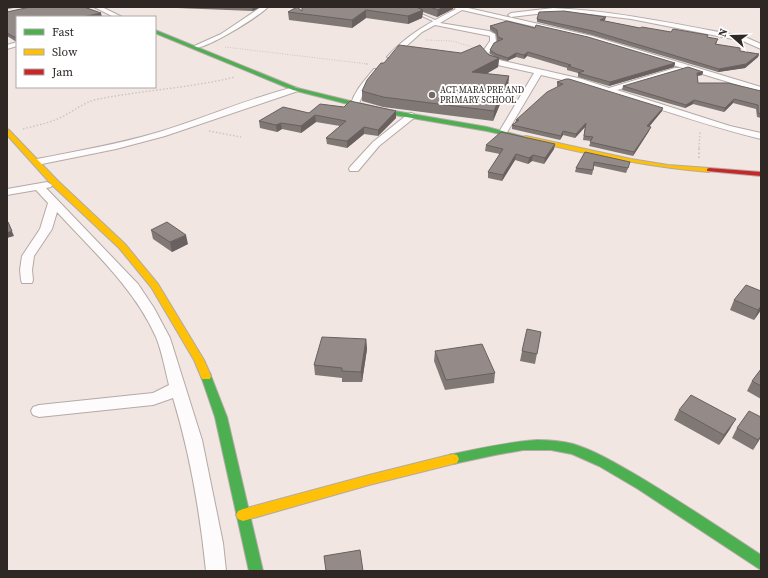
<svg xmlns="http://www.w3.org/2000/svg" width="768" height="578" font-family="'Source Serif 4',serif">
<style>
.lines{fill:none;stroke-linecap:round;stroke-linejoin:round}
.lane-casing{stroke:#b3aaa7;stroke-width:2}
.street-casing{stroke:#b3aaa7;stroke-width:2}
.fast-casing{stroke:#b3aaa7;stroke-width:2}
.slow-casing{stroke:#b3aaa7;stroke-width:2}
.jam-casing{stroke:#b3aaa7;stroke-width:2}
.path-far2{stroke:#cbc6c6;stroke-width:1;stroke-dasharray:1 1.5;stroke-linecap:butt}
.path-far1{stroke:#cbc6c6;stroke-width:1.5;stroke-dasharray:1.5 2;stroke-linecap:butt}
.path{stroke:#cbc6c6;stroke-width:2;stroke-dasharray:1.5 2.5;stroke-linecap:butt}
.lane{fill:#fdfbfb;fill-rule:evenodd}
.street{fill:#fdfbfb;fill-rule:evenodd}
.fast{fill:#4caf50;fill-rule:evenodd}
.slow{fill:#ffc107;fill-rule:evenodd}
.jam{fill:#c62828;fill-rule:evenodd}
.wall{fill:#7f7875}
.shaded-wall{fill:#68615f}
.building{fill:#948b88;stroke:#68615f}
.poi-dot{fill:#736a66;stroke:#fff;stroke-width:1.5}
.labels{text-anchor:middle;stroke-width:4;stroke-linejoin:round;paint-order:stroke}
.far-poi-label{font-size:9px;fill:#2e2724;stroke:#fff;text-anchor:start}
</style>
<rect width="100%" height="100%" fill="#f2e6e2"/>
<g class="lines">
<defs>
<polygon id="lane" points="403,7 406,7 437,21 435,22"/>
<g id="street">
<polygon points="94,7 102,7 122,17 114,17"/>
<path d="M 261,7 L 268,7 C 259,16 201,54 192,47 L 221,34 Z"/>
<path d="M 453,7 L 464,7 L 592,36 L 761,87 L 761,92 L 588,39 L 462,10 L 440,23 L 489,31 L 495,34 L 496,41 L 488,54 L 495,59 L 582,79 L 609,88 L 675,68 L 681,68 L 681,72 L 617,90 L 730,126 L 761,133 L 761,139 C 686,121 615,91 541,75 L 506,134 L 500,134 L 499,132 L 534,73 L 489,63 L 481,54 L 490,41 L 490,36 L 435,25 L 422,32 L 393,58 L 387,57 C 407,34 431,22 456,9 Z"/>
<path d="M 553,8 C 618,11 681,25 745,37 L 761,44 L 761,49 L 743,41 L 631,19 L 581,13 L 553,12 L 511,17 L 508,15 L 511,13 Z"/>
<polygon points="17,42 17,46 7,49 7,45"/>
<path d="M 374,69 L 377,69 L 381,71 L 364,91 L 358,106 L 352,106 L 351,104 C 355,90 365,80 374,69 Z"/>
<path d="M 295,87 L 299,89 L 298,91 L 165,136 L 116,149 L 37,165 L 32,162 L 37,159 C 78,151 119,144 159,132 C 205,118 249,98 295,87 Z"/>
<polygon points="411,113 414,114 415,116 414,118 379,146 358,171 350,171 349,169 350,167 373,142 408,114"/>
<path d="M 47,182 L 52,185 L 51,187 L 46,188 L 138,284 L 154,308 L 170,338 L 202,440 L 223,543 L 226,571 L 206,571 C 200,512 190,454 173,398 L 153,405 L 39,417 L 33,415 L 31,411 L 33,407 L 39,405 L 153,393 L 169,385 C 165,369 162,352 156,337 C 134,288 93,251 57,212 L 52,229 L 34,256 L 32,270 L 33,280 L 32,283 L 22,283 L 21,280 L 20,270 L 22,256 L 40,229 L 48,203 L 36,190 L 7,195 L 7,189 Z"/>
</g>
<g id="fast">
<polygon points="155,30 297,88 383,109 487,127 529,138 526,140 487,131 383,113 293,90 155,33"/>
<polygon points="206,372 210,373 211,376 227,417 263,571 249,571 215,417 201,376 202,373"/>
<path d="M 537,440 C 549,440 561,441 573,444 C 596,451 617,464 638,476 C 680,501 720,528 761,555 L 761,570 L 638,489 L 599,466 L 572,454 L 551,450 L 523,450 L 495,455 L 453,464 L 449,463 L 447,459 L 449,455 L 453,454 C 481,448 508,442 537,440 Z"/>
</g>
<g id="slow">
<polygon points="7,129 9,130 58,181 125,244 158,284 204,360 211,376 210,379 202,379 194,360 151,287 119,248 52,185 7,135"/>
<path d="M 526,136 L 631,159 L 668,165 L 709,168 L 712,170 L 709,172 C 646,167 585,154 524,139 L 524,137 Z"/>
<polygon points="453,454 457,455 459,459 457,463 369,485 243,521 238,519 236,515 238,511 243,509 369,475"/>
</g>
<polygon id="jam" points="709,168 761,172 761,176 707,171 707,169"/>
</defs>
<!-- lane casing -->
<use href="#lane" class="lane-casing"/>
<!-- street casing -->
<use href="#street" class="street-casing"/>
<!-- fast casing -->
<use href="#fast" class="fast-casing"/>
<!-- slow casing -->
<use href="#slow" class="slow-casing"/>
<!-- jam casing -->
<use href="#jam" class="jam-casing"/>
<!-- path-far2 -->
<g class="path-far2">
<polyline points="426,40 452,41 476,48"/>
<polyline points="225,47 368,64"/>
</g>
<!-- path-far1 -->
<g class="path-far1">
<polyline points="366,64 368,64"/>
<path d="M 23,129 C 34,126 45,124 55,120 C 71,114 82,102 99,99 C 144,90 190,88 235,77"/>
<polyline points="209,131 241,137"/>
<polyline points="699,148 700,131"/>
</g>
<!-- path -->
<polyline class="path" points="699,158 699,147"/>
<!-- lane -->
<use href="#lane" class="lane"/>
<!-- street -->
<use href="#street" class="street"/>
<!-- fast -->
<use href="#fast" class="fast"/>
<!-- slow -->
<use href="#slow" class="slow"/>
<!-- jam -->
<use href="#jam" class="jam"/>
</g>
<!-- wall -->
<g class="wall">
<polygon points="152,7 260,7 253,11"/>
<polygon points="302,7 453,7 453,9 437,17 423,12 422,18 408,24 366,18 352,28 289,20 288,12 302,11"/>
<polygon points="7,12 102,17 17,17 17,41 15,41 7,36"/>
<polygon points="537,19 605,20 603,21 640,28 708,37 717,42 716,44 740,51 759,54 758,57 745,68 718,72 592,35 537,22"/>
<polygon points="490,26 675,63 674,67 609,86 578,77 578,73 567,70 567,68 527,56 524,59 516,57 507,61 499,59 498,67 486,74 509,76 508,85 493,121 383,107 362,101 362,91 384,63 489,55 494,56 490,54 490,50 499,41 497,41 496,34 490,30"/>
<polygon points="703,72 702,75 697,76 698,83 761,91 761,118 757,117 756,109 733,103 724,112 693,104 685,108 622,90 623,86"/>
<polygon points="557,82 662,111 649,127 649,131 633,156 589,146 591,141 583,140 585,127 575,138 563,135 560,140 512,129 512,125 515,123 516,120 558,87 557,86"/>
<polygon points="309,113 396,118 378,136 364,134 347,148 327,144 326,138 340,126 316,122 301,133 282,129 277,132 260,128 259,121"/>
<polygon points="555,144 554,149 544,164 532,161 528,164 515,160 502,181 488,178 488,172 500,154 485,151 486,145"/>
<polygon points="585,152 629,166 626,173 594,166 592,175 575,172 576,168"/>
<polygon points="151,230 188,244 172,252 153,239"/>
<polygon points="761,291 761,310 754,320 730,310 734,300"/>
<polygon points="541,332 535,364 520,361 522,351"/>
<polygon points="366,339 367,349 362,382 342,382 342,378 315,375 314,365"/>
<polygon points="435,351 495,373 494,383 445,390 434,361"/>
<polygon points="761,369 761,399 747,391 752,381"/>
<polygon points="679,410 730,429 719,445 674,420"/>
<polygon points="737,428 761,437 753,450 732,438"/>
</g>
<!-- shaded-wall -->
<g class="shaded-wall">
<polygon points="7,7 20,7 7,9"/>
<polygon points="252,7 260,7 253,11"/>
<polygon points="443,7 453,7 453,9 437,17 438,10"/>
<polygon points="366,10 366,18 352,28 352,20"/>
<polygon points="423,10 422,18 408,24 408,16"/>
<polygon points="101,13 102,17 82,17"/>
<polygon points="606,17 605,20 599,23 600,20"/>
<polygon points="528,52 527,56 524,59 524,55"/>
<polygon points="516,53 516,57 507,61 508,58"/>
<polygon points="759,54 758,57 745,68 718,72 719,69"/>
<polygon points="499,58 498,67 472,82 472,72"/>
<polygon points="675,63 674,67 609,86 610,82"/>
<polygon points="703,72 702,75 696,76 697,73"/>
<polygon points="509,76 508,85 493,121 494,111"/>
<polygon points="734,99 733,103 724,112 725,108"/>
<polygon points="694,100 693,104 685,108 686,105"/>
<polygon points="663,108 662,111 646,130 647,126"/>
<polygon points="396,111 396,118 378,136 378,130"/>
<polygon points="315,115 316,122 301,133 301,126"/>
<polygon points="281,123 282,129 277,132 276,125"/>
<polygon points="586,123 585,127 575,138 576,134"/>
<polygon points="364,127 364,134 347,148 347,141"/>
<polygon points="651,127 649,131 633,156 634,152"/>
<polygon points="563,131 563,135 560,140 561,136"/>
<polygon points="555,144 554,149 544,164 545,158"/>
<polygon points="516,154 515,160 502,181 503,175"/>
<polygon points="533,155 532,161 528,164 529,158"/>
<polygon points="8,222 14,236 7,238 7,233"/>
<polygon points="186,235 188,244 172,252 170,242"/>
<polygon points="761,306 761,310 754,320 758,310"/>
<polygon points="366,339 367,349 362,382 361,372"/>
<polygon points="736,419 730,429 719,445 724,435"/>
<polygon points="761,436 761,437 753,450 758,440"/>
</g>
<!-- building -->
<g class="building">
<polygon points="30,7 84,7 101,13 82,17 17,17 17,38 17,37 14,37 7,33 7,12"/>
<polygon points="297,7 302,11 302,7 416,7 423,10 408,16 366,10 352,20 288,12"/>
<polygon points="430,7 443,7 438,10"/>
<polygon points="564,11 606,17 600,20 640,28 642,27 671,32 673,29 708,35 707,37 718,39 715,44 740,48 740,51 759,54 746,64 719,69 593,31 537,19 539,12"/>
<polygon points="507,21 535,28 536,25 588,37 675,63 610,82 578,73 584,71 568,66 571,65 528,52 524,55 516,53 508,58 496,54 490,50 494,43 503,39 498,37 497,30 490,26"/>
<polygon points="399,45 461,53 480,45 489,55 499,58 472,72 509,76 494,111 383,97 362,91 367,80 376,69 381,63 384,63"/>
<polygon points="688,67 703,72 697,73 698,83 728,83 761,91 761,114 758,113 758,105 734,99 725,108 694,100 686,105 623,86"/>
<polygon points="566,79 569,79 663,108 647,126 651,127 634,152 590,142 593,137 584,136 586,123 576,134 563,131 561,136 512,125 519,120 516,120 547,92 563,84 557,82"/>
<polygon points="350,101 396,111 378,130 364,127 347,141 326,138 346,121 315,115 301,126 281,123 276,125 259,121 283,107 309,113 320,104 344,107"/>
<polygon points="501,132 555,144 545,158 533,155 529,158 516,154 503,175 488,172 503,149 486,145"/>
<polygon points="585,152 630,162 628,168 594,162 593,170 576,168"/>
<polygon points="7,221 8,222 12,231 7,233"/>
<polygon points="167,222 186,235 170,242 151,230"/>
<polygon points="746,285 761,291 761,306 758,310 734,300"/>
<polygon points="527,329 541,332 537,354 522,351"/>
<polygon points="322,337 366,339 361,372 342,371 342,368 314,365"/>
<polygon points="482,344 495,373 446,380 435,351"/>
<polygon points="761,369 761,386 752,381"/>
<polygon points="691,395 736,419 724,435 679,410"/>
<polygon points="749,411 761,417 761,436 758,440 737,428"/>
<polygon points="360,550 363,571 326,571 324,556"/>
</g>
<!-- markers -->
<circle class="poi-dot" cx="432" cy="95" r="4"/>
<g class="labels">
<!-- far-poi labels -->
<g class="far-poi-label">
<text x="440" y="93">ACT MARA PRE AND<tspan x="440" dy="10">PRIMARY SCHOOL</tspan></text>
</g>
</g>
<!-- border -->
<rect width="768" height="578" fill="none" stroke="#2e2724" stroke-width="16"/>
<!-- legend -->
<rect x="16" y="16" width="140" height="72" fill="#ffffff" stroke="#aba9a7"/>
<rect x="24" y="29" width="20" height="6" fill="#4caf50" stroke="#aba9a7"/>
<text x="52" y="36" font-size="12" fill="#2e2724">Fast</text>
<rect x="24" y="49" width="20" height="6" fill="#ffc107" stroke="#aba9a7"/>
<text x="52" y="56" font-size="12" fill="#2e2724">Slow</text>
<rect x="24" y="69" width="20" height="6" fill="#c62828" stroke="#aba9a7"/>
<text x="52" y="76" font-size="12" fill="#2e2724">Jam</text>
<!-- north arrow -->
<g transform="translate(732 36) rotate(290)" stroke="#ffffff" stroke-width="3" paint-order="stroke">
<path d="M0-3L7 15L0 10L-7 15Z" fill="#2e2724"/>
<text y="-6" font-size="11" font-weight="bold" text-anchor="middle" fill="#2e2724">N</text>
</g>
</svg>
